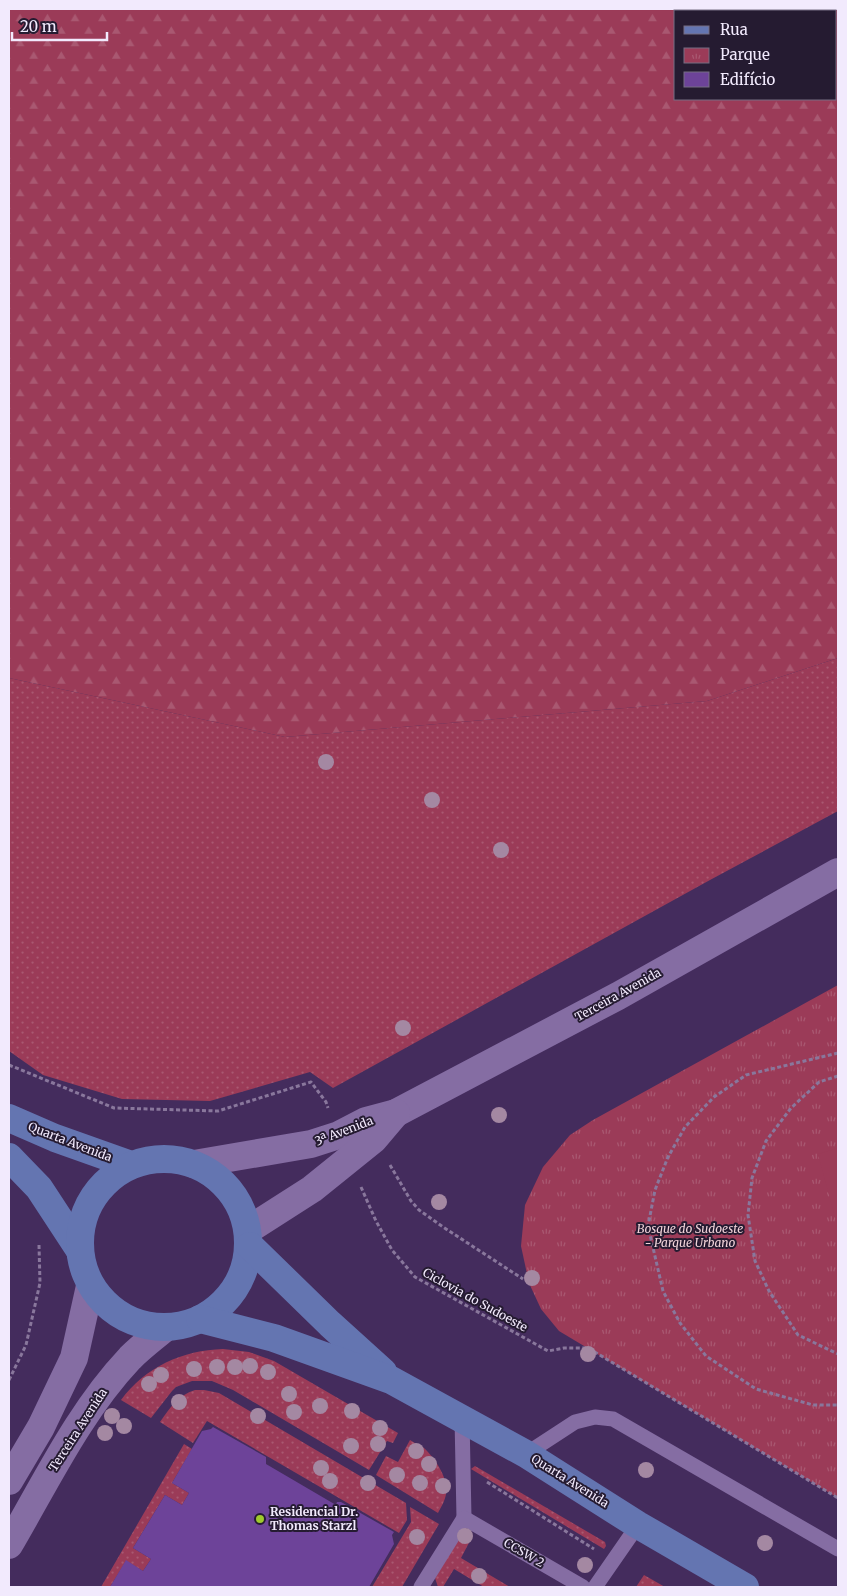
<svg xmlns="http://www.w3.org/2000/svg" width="847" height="1596" font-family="Merriweather,serif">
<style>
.grass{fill:url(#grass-dots)}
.forest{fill:url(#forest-firs);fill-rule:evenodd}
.park{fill:url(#park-tufts)}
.pitch{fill:#9b3b58}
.building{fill:#6d4399}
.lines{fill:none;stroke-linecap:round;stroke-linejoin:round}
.path{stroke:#89779c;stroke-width:3;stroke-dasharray:4 2.5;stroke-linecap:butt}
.service{stroke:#856da3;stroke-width:15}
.tertiary{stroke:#856da3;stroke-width:28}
.secondary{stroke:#6475b1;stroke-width:28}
.tree{fill:#a488a2}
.poi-dot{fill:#9fca2d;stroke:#251b31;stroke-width:2}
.labels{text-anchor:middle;stroke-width:4;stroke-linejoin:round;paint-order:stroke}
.street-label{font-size:12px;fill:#f2eafd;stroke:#251b31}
.park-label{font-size:12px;font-style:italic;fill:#f2d4da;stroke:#251b31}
.poi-label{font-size:12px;font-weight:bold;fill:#f2eafd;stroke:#251b31;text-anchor:start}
</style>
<defs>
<pattern id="grass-dots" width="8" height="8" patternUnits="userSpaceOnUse" patternTransform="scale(1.25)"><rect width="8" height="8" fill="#9b3b58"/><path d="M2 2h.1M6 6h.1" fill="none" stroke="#a95871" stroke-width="1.8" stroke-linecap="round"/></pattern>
<pattern id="forest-firs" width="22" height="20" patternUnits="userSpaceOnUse" patternTransform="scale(1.25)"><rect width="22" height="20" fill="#9b3b58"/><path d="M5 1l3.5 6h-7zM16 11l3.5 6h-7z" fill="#a95871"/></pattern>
<pattern id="park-tufts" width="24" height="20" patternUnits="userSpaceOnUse" patternTransform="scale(1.25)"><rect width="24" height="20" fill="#9b3b58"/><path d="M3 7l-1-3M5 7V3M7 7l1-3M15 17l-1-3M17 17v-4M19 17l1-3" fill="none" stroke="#a95871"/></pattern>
</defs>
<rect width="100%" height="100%" fill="#442c5d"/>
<!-- grass -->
<g class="grass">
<polygon points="838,658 838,811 710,880 333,1088 310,1072 210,1101 122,1099 43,1075 9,1051 9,678 285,737 707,701"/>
<path d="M 223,1349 L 249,1352 L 274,1361 L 398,1433 L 393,1443 L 387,1441 L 369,1470 L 233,1390 L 212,1381 L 192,1381 L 176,1387 L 172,1391 L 151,1418 L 121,1400 C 145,1367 183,1350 223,1349 Z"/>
<path d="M 195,1390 L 204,1390 L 219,1393 L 406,1503 L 407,1520 L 399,1533 L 207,1421 L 193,1443 L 160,1422 C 170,1408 178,1395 195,1390 Z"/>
<path d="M 410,1440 C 414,1443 419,1445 424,1448 C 435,1458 449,1479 446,1494 C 445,1501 441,1507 438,1513 L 376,1475 L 386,1456 L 398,1462 Z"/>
<polygon points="184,1444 192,1449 172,1483 189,1493 182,1505 165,1495 133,1548 151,1559 143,1571 126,1561 110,1587 101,1587"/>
<polygon points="475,1466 605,1542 606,1546 604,1549 471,1469"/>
<polygon points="410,1507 439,1524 402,1587 372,1587 411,1522"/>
<polygon points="468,1535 472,1537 461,1558 510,1587 484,1587 454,1569 443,1587 438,1587 435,1578 459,1538"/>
<polygon points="644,1575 665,1587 636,1587"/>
</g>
<!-- forest -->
<path class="forest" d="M 9,9 L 838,9 L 838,658 L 707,701 L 285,737 L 9,678 ZM 676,11 L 836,11 L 836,99 L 676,99 Z"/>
<!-- park -->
<polygon class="park" points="838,985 838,1498 559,1331 541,1309 529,1283 521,1246 525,1205 543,1167 570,1135 593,1120"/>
<!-- pitch -->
<polygon class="pitch" points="838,1148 838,1228 818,1154"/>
<!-- building -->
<polygon class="building" points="213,1427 266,1457 266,1464 336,1505 337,1502 341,1502 394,1532 392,1535 394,1544 369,1587 110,1587 126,1560 143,1571 151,1559 133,1548 165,1495 182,1505 189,1493 172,1483 202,1431 211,1429"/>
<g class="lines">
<!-- path -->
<g class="path">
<polyline points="838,1053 746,1075 714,1097 685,1127 668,1157 655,1190 648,1226 663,1291 680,1323 706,1356 756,1389 813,1405 838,1405"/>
<polyline points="9,1065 114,1108 218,1111 311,1082 326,1102 328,1108"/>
<polyline points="838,1076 819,1082 791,1108 766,1141 752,1178 748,1215 755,1261 769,1291 798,1335 838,1354"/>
<polyline points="390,1165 411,1201 419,1210 443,1227 523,1279"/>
<polyline points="361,1187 376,1221 392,1250 415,1277 548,1351 564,1348 588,1348 838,1498"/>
<polyline points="9,1380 26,1345 40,1283 39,1245"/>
<polyline points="487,1482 594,1549"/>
</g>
<!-- service -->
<g class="service">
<polyline points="462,1418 464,1518"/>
<polyline points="526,1454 575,1422 595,1417 613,1419 838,1549"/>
<polyline points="421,1587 464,1518 583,1587"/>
<polyline points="595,1587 638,1525"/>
</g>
<!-- tertiary -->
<g class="tertiary">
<polyline points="194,1164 311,1144 339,1135 366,1121 396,1113 618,996 838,872"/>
<polyline points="248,1230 312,1189 374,1139 396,1113"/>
<polyline points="9,1481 41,1427 74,1358 90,1286"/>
<path d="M 9,1545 C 46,1482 79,1412 130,1358 C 141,1347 153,1338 165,1328"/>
</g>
<!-- secondary -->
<g class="secondary">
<polyline points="9,1118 55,1138 131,1165"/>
<polyline points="9,1157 39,1188 79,1249"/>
<circle cx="164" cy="1243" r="84"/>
<polyline points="250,1246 330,1324 383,1372"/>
<polyline points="200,1319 274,1338 391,1380 526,1454 638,1525 745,1587"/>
</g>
</g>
<!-- trees -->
<g class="tree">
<circle cx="326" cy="762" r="8"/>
<circle cx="432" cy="800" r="8"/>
<circle cx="501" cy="850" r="8"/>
<circle cx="403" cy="1028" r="8"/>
<circle cx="499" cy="1115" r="8"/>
<circle cx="439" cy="1202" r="8"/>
<circle cx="532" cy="1278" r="8"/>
<circle cx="588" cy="1354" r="8"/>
<circle cx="250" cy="1366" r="8"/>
<circle cx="217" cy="1367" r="8"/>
<circle cx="235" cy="1367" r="8"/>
<circle cx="194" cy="1369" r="8"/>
<circle cx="268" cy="1372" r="8"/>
<circle cx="161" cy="1375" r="8"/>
<circle cx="149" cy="1384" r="8"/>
<circle cx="289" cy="1394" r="8"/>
<circle cx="179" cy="1402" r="8"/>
<circle cx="320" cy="1406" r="8"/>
<circle cx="352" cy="1411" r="8"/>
<circle cx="294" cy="1412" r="8"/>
<circle cx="112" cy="1416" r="8"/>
<circle cx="258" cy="1416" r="8"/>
<circle cx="124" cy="1426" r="8"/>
<circle cx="380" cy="1428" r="8"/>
<circle cx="105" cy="1433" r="8"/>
<circle cx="378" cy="1444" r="8"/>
<circle cx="351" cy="1446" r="8"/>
<circle cx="416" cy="1451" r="8"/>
<circle cx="429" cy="1464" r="8"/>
<circle cx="321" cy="1468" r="8"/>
<circle cx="646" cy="1470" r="8"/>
<circle cx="397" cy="1475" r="8"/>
<circle cx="330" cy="1481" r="8"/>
<circle cx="368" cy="1483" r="8"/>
<circle cx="420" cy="1483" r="8"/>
<circle cx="443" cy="1486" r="8"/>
<circle cx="465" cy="1536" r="8"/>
<circle cx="417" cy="1537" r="8"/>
<circle cx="765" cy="1543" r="8"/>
<circle cx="585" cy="1565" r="8"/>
<circle cx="479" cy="1576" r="8"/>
</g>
<!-- markers -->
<circle class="poi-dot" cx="260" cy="1519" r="5"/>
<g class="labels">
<!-- street labels -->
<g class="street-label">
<text transform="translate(618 995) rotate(-29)" y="4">Terceira Avenida</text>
<text transform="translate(344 1131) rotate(-21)" y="4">3ª Avenida</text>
<text transform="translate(70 1142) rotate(21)" y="4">Quarta Avenida</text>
<text transform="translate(475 1300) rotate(29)" y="4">Ciclovia do Sudoeste</text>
<text transform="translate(78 1430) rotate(-57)" y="4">Terceira Avenida</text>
<text transform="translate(570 1481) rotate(32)" y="4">Quarta Avenida</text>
<text transform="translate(524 1553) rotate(30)" y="4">CCSW 2</text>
</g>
<!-- park labels -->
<g class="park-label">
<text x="690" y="1233">Bosque do Sudoeste<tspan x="690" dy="14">- Parque Urbano</tspan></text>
</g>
<!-- poi labels -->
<g class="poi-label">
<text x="270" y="1516">Residencial Dr.<tspan x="270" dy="14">Thomas Starzl</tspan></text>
</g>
</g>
<!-- border -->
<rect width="847" height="1596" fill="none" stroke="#f2eafd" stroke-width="20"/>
<!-- legend -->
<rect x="674" y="10" width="162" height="90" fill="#251b31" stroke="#776e83"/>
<rect x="684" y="26" width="25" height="8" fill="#6475b1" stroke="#776e83"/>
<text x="720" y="35" font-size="15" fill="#f2eafd">Rua</text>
<rect x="684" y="48" width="25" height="15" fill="url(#park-tufts)" stroke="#776e83"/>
<text x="720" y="60" font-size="15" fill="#f2eafd">Parque</text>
<rect x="684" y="72" width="25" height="15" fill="#6d4399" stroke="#776e83"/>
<text x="720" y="85" font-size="15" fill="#f2eafd">Edifício</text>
<!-- scale -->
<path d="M12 32v8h95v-8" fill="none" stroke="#f2eafd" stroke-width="2.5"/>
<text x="20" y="32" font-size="15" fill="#f2eafd" stroke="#251b31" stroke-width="4" paint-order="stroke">20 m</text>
</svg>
